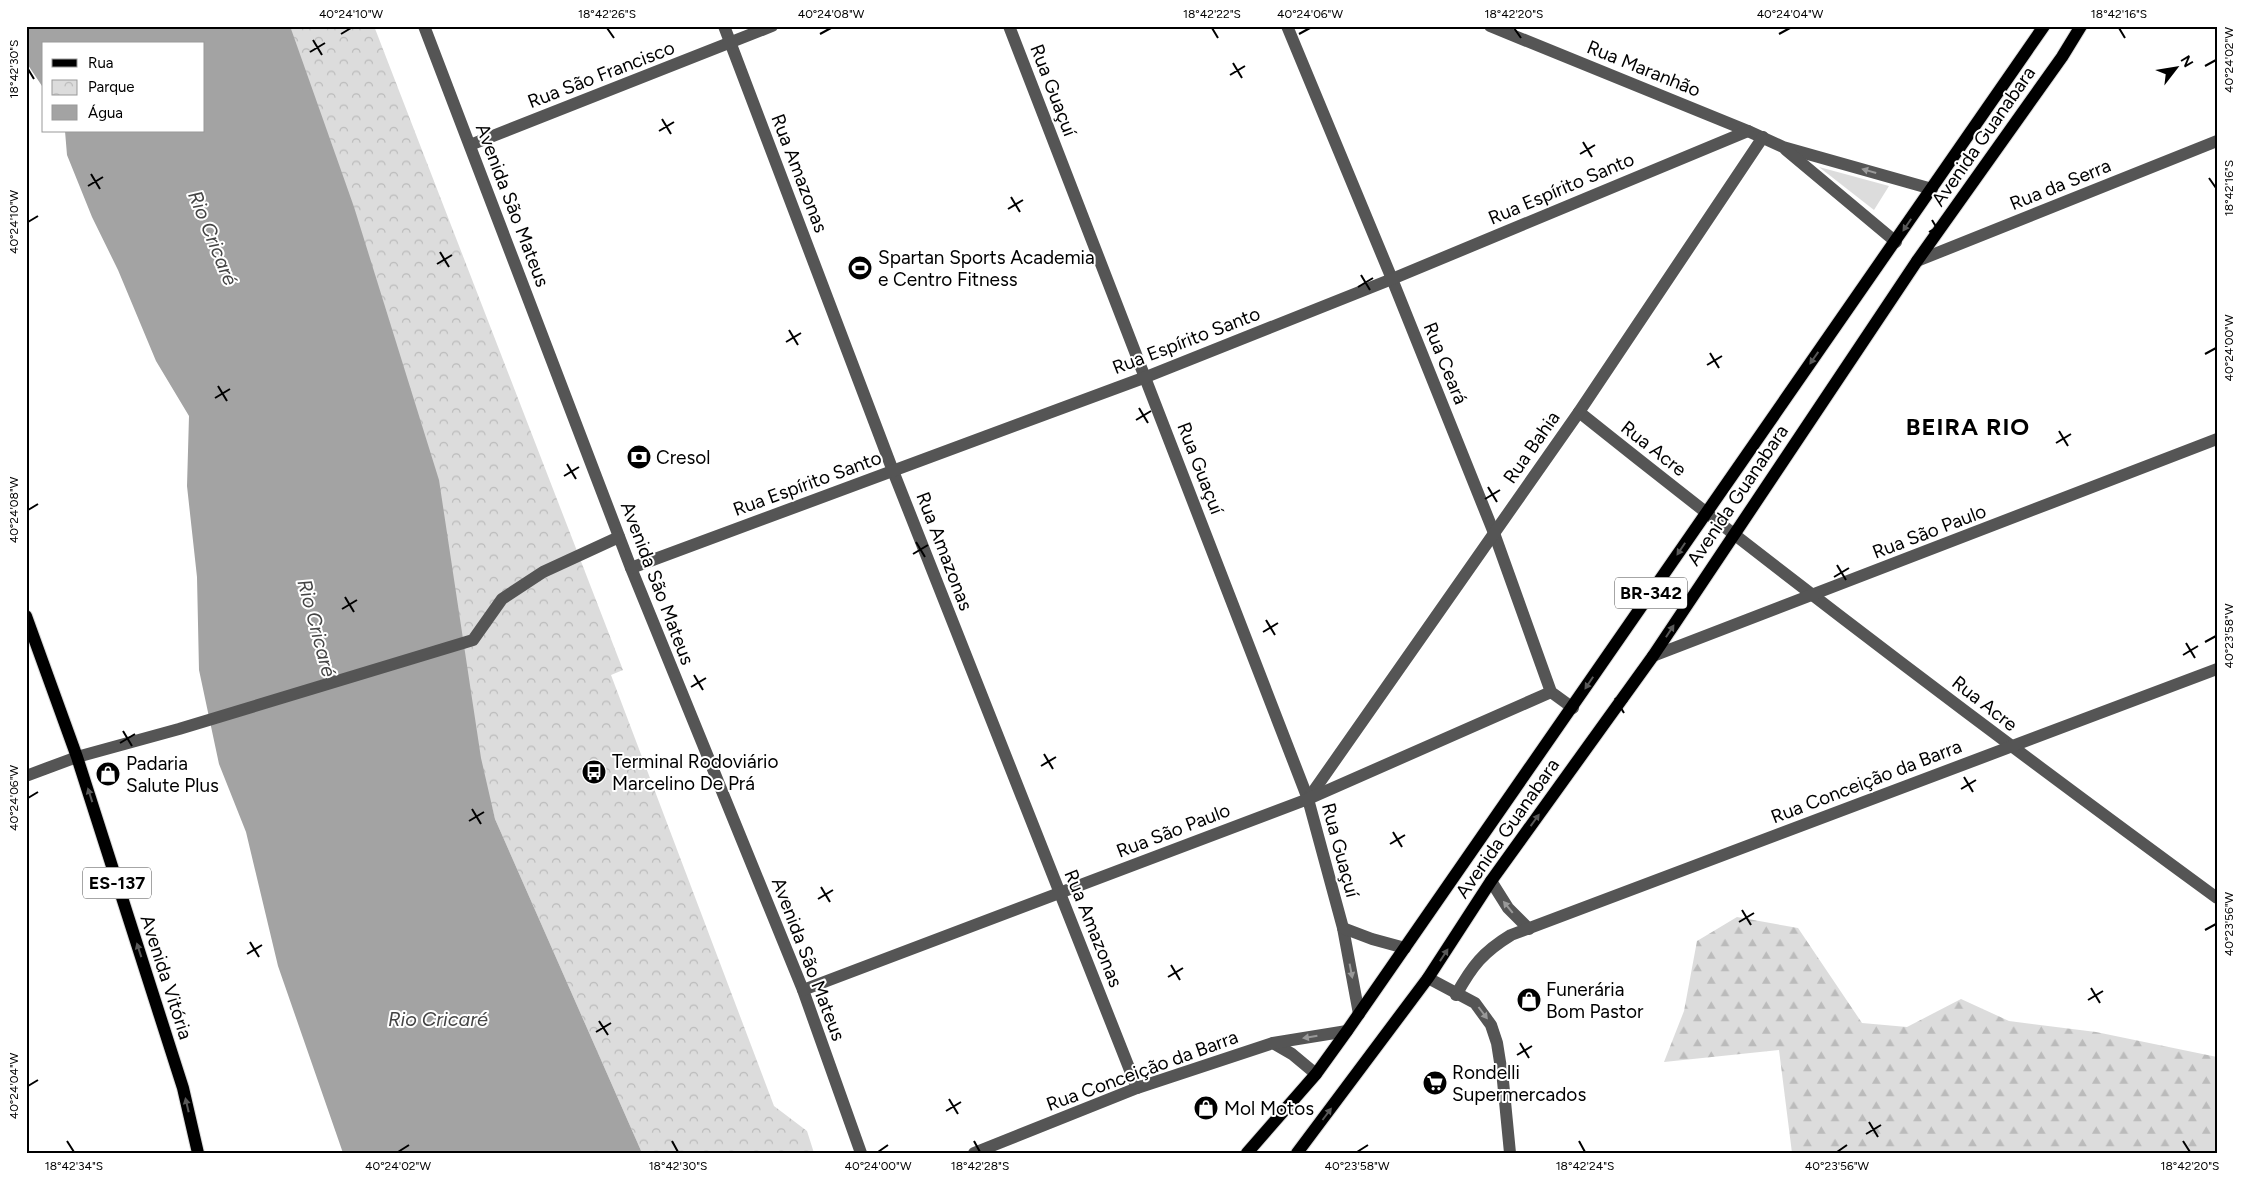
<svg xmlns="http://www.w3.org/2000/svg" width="2243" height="1179" font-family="Figtree,sans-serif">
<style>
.green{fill:#dcdcdc}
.forest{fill:url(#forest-firs)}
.park{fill:url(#park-crowns)}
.water{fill:#a3a3a3}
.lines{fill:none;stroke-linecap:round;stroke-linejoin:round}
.major-casing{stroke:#dbdbdb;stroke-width:14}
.minor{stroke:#555;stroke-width:12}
.major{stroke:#000;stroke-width:12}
.oneway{fill:#999}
.oneway2{fill:#595959}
.ticks{fill:none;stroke:#000;stroke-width:2}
.labels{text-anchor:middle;stroke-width:4;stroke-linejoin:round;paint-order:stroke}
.shield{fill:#fff;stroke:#4c4c4c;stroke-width:1}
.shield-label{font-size:18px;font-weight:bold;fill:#000}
.street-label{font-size:19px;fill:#000;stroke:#fff}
.poi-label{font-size:19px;fill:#000;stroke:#fff;text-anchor:start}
.water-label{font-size:20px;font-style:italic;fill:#444;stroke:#fff}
.district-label{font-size:24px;font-weight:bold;letter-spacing:1px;fill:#000;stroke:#fff}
.neatline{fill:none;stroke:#000;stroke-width:2}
.ticks-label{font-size:12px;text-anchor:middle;fill:#000}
</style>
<defs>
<pattern id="forest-firs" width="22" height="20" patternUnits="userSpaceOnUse" patternTransform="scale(1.25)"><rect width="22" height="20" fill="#dcdcdc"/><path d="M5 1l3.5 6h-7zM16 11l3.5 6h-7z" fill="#bbb"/></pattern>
<pattern id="park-crowns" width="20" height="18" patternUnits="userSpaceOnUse" patternTransform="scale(1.25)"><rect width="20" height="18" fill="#dcdcdc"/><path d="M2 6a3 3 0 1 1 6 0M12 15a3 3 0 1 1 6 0" fill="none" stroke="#bbb"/></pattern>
</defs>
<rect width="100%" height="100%" fill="#fff"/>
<!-- green -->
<polygon class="green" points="1819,167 1889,186 1874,210"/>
<!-- forest -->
<polygon class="forest" points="1737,917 1798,928 1862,1023 1907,1027 1961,999 2009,1021 2096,1032 2217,1057 2217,1153 1792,1153 1779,1050 1664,1062 1684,1011 1697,941"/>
<!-- park -->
<polygon class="park" points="290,26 374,26 623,670 611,675 774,1106 807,1131 814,1153 642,1153 495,819"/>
<!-- water -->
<polygon class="water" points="26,26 290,26 354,207 439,480 481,758 495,819 642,1153 343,1153 278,966 246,832 219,764 199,670 197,577 187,486 189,416 156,361 118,270 92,217 67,155 65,131 204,131 204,44 44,44 44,89 26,62"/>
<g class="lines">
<defs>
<g id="major">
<polyline points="26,616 77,757 183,1088 198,1153"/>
<polyline points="1247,1153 1316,1074 1347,1031 2044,26"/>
<polyline points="1297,1153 1428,978 1491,881 1653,656 1917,261 2062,57 2081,26"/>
</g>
</defs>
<!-- major casing -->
<use href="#major" class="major-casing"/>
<!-- minor -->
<g class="minor">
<polyline points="424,26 631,568 803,990 861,1153"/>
<polyline points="724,26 893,471 1137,1088"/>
<polyline points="1009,26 1308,799 1343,928 1359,1014"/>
<polyline points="1287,26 1392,279 1494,533 1551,692 1573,708"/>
<polyline points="1490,26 1748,131 1783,147 1932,189"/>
<polyline points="470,145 772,26"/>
<polyline points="1786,150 1896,242"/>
<polyline points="1917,261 2217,141"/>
<path d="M 1579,412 C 1788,579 2001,740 2217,898"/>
<polyline points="631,568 1146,377 1392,279 1748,131"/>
<polyline points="1653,656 2217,439"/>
<polyline points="26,776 77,757 179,729 473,640 502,599 543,572 619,537"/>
<polyline points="1308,799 1579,412 1763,137"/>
<polyline points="1491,881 1508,908 1529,929"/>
<polyline points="1343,928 1372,939 1405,948"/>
<polyline points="1428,978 1475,1003 1491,1025 1497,1043 1503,1081 1510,1153"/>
<polyline points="803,990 1308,799 1551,692"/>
<path d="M 1456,995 C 1472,966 1483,952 1511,935 L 2217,669"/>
<polyline points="1273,1043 1292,1054 1316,1074"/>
<polyline points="974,1153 1137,1088 1273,1043 1347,1031"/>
</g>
<!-- major -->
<use href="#major" class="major"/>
</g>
<!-- one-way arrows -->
<defs><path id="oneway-solid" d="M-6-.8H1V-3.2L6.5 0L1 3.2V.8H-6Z" transform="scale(1.25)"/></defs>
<g class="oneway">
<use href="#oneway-solid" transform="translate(1869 171) rotate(-164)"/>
<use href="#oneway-solid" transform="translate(1508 907) rotate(-129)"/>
<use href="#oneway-solid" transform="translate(1351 971) rotate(79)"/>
<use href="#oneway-solid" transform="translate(1483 1013) rotate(53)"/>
<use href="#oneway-solid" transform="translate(1310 1037) rotate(171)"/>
</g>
<g class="oneway2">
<use href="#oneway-solid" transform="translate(1907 225) rotate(124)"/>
<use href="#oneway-solid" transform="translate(1814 358) rotate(125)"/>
<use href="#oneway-solid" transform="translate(1681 549) rotate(124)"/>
<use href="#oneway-solid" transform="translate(1670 631) rotate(-57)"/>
<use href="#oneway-solid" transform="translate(1589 683) rotate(124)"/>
<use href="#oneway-solid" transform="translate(90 795) rotate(-108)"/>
<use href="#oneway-solid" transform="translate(1535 820) rotate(-54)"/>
<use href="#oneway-solid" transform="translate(139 950) rotate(-108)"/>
<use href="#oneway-solid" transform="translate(1444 955) rotate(-57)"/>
<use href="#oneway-solid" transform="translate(187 1105) rotate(-103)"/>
<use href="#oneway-solid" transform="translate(1327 1114) rotate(-53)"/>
</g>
<!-- ticks -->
<path class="ticks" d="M 607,28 L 614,38M 1212,28 L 1218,38M 1514,28 L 1521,38M 2119,28 L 2125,38M 341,34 L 351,28M 820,34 L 831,28M 1299,34 L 1310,28M 1779,34 L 1790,28M 313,40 L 322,55M 310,52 L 325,43M 1233,63 L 1242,78M 2205,66 L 2216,60M 28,69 L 34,79M 1230,75 L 1245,66M 662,119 L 671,134M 659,131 L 674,122M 1583,142 L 1592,157M 1580,154 L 1595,145M 91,174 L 100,189M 2209,178 L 2216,188M 88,186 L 103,177M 1011,197 L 1020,212M 1008,209 L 1023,200M 1932,220 L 1941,235M 28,222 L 38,216M 1929,232 L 1944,223M 440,252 L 449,267M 437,264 L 452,255M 1361,275 L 1370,290M 1358,287 L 1373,278M 789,330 L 798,345M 786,342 L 801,333M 1710,353 L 1719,368M 2205,354 L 2216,348M 1707,365 L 1722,356M 218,386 L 227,401M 215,398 L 230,389M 1139,408 L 1148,423M 1136,420 L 1151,411M 2059,431 L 2068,446M 2056,443 L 2071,434M 567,464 L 576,479M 564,476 L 579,467M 1488,487 L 1497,502M 1485,499 L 1500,490M 28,510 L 38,504M 916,542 L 925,557M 913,554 L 928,545M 1837,565 L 1846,580M 1834,577 L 1849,568M 345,597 L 354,612M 342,609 L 357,600M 1266,620 L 1275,635M 1263,632 L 1278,623M 2205,642 L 2216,636M 2186,643 L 2195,658M 2183,655 L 2198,646M 694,675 L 703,690M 691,687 L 706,678M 1615,698 L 1624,713M 1612,710 L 1627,701M 123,731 L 132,746M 120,743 L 135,734M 1044,754 L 1053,769M 1041,766 L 1056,757M 1964,777 L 1973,792M 1961,789 L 1976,780M 28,798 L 38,792M 472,809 L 481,824M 469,821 L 484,812M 1393,832 L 1402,847M 1390,844 L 1405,835M 821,887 L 830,902M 818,899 L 833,890M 1742,910 L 1751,925M 1739,922 L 1754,913M 2205,930 L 2216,924M 250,942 L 259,957M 247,954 L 262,945M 1171,965 L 1180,980M 1168,977 L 1183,968M 2091,988 L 2100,1003M 2088,1000 L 2103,991M 599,1021 L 608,1035M 596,1032 L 611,1023M 1520,1043 L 1529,1058M 1517,1055 L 1532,1046M 28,1086 L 38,1080M 949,1099 L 958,1114M 946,1111 L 961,1102M 1869,1122 L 1878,1137M 1866,1134 L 1881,1125M 67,1141 L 74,1152M 672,1141 L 678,1152M 974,1141 L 980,1152M 1579,1141 L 1585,1152M 2183,1141 L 2190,1152M 398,1152 L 409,1145M 878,1152 L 888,1145M 1357,1152 L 1368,1145M 1837,1152 L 1847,1145"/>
<!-- icons -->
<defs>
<symbol id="stadium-disc" viewBox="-11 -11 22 22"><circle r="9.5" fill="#000" stroke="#fff"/><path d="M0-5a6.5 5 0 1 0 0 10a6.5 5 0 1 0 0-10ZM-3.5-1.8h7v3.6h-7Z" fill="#fff"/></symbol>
<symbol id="bank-disc" viewBox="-11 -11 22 22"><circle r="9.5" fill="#000" stroke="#fff"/><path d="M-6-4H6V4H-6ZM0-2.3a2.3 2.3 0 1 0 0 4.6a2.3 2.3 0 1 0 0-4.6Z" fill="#fff"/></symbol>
<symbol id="bus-disc" viewBox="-11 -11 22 22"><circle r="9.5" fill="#000" stroke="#fff"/><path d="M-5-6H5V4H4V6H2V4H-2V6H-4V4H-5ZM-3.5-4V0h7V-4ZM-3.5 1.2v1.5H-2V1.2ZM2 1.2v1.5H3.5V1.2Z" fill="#fff"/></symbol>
<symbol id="shop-disc" viewBox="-11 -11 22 22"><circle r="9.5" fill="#000" stroke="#fff"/><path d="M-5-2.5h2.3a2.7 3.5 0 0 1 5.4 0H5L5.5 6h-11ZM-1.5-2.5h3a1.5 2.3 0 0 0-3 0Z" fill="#fff"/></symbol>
<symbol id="supermarket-disc" viewBox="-11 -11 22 22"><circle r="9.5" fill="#000" stroke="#fff"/><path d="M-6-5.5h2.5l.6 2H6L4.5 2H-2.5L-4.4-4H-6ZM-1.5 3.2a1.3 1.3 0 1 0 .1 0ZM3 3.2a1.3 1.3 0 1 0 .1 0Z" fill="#fff"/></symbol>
</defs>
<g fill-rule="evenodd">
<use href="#stadium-disc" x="846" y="254" width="28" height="28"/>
<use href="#bank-disc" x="625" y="443" width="28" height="28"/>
<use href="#bus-disc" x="580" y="758" width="28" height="28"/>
<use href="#shop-disc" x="94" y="760" width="28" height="28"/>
<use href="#shop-disc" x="1515" y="986" width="28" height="28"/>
<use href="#supermarket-disc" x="1421" y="1069" width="28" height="28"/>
<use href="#shop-disc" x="1192" y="1094" width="28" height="28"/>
</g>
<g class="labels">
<!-- shield labels -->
<g class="shield">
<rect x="1615" y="577.5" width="72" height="31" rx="4"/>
<rect x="83" y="867.5" width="68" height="31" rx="4"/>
</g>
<g class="shield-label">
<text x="1651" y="599">BR-342</text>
<text x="117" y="889">ES-137</text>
</g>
<!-- street labels -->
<g class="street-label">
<text transform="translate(1644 68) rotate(22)" y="7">Rua Maranhão</text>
<text transform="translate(601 74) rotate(-21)" y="7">Rua São Francisco</text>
<text transform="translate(1054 90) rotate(69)" y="7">Rua Guaçuí</text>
<text transform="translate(1983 136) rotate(-55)" y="7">Avenida Guanabara</text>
<text transform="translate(800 173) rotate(69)" y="7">Rua Amazonas</text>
<text transform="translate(2060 184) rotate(-22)" y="7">Rua da Serra</text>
<text transform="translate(1561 188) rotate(-23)" y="7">Rua Espírito Santo</text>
<text transform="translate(513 205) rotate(69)" y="7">Avenida São Mateus</text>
<text transform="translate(1186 340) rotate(-21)" y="7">Rua Espírito Santo</text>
<text transform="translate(1446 363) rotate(68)" y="7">Rua Ceará</text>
<text transform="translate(1531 447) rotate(-55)" y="7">Rua Bahia</text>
<text transform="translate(1654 448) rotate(38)" y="7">Rua Acre</text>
<text transform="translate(1201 468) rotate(69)" y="7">Rua Guaçuí</text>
<text transform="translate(807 483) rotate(-20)" y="7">Rua Espírito Santo</text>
<text transform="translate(1737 495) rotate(-56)" y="7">Avenida Guanabara</text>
<text transform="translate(1929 531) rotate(-21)" y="7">Rua São Paulo</text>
<text transform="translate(945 551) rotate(69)" y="7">Rua Amazonas</text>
<text transform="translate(658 583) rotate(69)" y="7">Avenida São Mateus</text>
<text transform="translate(1985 703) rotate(38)" y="7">Rua Acre</text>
<text transform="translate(1866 781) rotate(-21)" y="7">Rua Conceição da Barra</text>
<text transform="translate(1507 828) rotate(-55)" y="7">Avenida Guanabara</text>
<text transform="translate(1173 830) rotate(-21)" y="7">Rua São Paulo</text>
<text transform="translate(1341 850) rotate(75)" y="7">Rua Guaçuí</text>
<text transform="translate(1094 928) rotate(68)" y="7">Rua Amazonas</text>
<text transform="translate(809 959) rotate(69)" y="7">Avenida São Mateus</text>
<text transform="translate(167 977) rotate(72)" y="7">Avenida Vitória</text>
<text transform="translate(1142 1070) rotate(-20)" y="7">Rua Conceição da Barra</text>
</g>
<!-- poi labels -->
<g class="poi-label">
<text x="878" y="264">Spartan Sports Academia<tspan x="878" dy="22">e Centro Fitness</tspan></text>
<text x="656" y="464">Cresol</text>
<text x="612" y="768">Terminal Rodoviário<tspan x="612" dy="22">Marcelino De Prá</tspan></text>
<text x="126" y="770">Padaria<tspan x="126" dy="22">Salute Plus</tspan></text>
<text x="1546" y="996">Funerária<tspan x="1546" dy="22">Bom Pastor</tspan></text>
<text x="1452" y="1079">Rondelli<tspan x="1452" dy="22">Supermercados</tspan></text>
<text x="1224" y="1115">Mol Motos</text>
</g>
<!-- water labels -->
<g class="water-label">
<text transform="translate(213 238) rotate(68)" y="7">Rio Cricaré</text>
<text transform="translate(317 628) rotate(75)" y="7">Rio Cricaré</text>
<text x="438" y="1026">Rio Cricaré</text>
</g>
<!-- district labels -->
<g class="district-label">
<text x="1968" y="435">BEIRA RIO</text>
</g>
</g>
<!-- border -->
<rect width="2243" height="1179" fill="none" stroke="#ffffff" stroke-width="55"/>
<!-- legend -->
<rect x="42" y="42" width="162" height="90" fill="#ffffff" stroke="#999999"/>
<rect x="52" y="59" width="25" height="8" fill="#000000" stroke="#999999"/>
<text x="88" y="68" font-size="15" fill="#000000">Rua</text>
<rect x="52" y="80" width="25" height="15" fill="url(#park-crowns)" stroke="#999999"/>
<text x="88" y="92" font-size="15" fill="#000000">Parque</text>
<rect x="52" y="105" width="25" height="15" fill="#a3a3a3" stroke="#999999"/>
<text x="88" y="118" font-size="15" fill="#000000">Água</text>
<!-- north arrow -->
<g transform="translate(2176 68) rotate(59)" stroke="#ffffff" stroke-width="4" paint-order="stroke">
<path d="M0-4L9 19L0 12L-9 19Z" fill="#000000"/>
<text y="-8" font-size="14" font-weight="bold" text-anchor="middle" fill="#000000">N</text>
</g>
<rect x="28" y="28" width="2188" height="1124" class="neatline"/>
<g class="ticks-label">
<text x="351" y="18">40°24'10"W</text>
<text x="607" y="18">18°42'26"S</text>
<text x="831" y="18">40°24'08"W</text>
<text x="1212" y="18">18°42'22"S</text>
<text x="1310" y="18">40°24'06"W</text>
<text x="1514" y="18">18°42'20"S</text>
<text x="1790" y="18">40°24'04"W</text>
<text x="2119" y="18">18°42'16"S</text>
<text transform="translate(2229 60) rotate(-90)" y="4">40°24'02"W</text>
<text transform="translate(14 69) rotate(-90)" y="4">18°42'30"S</text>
<text transform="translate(2229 188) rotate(-90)" y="4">18°42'16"S</text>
<text transform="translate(14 222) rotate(-90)" y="4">40°24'10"W</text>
<text transform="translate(2229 348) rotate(-90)" y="4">40°24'00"W</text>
<text transform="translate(14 510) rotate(-90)" y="4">40°24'08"W</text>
<text transform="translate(2229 636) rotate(-90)" y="4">40°23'58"W</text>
<text transform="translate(14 798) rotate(-90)" y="4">40°24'06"W</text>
<text transform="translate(2229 924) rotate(-90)" y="4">40°23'56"W</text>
<text transform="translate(14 1086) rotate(-90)" y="4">40°24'04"W</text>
<text x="74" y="1170">18°42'34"S</text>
<text x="398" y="1170">40°24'02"W</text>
<text x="678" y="1170">18°42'30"S</text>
<text x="878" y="1170">40°24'00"W</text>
<text x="980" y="1170">18°42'28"S</text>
<text x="1357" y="1170">40°23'58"W</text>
<text x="1585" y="1170">18°42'24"S</text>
<text x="1837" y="1170">40°23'56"W</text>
<text x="2190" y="1170">18°42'20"S</text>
</g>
</svg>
